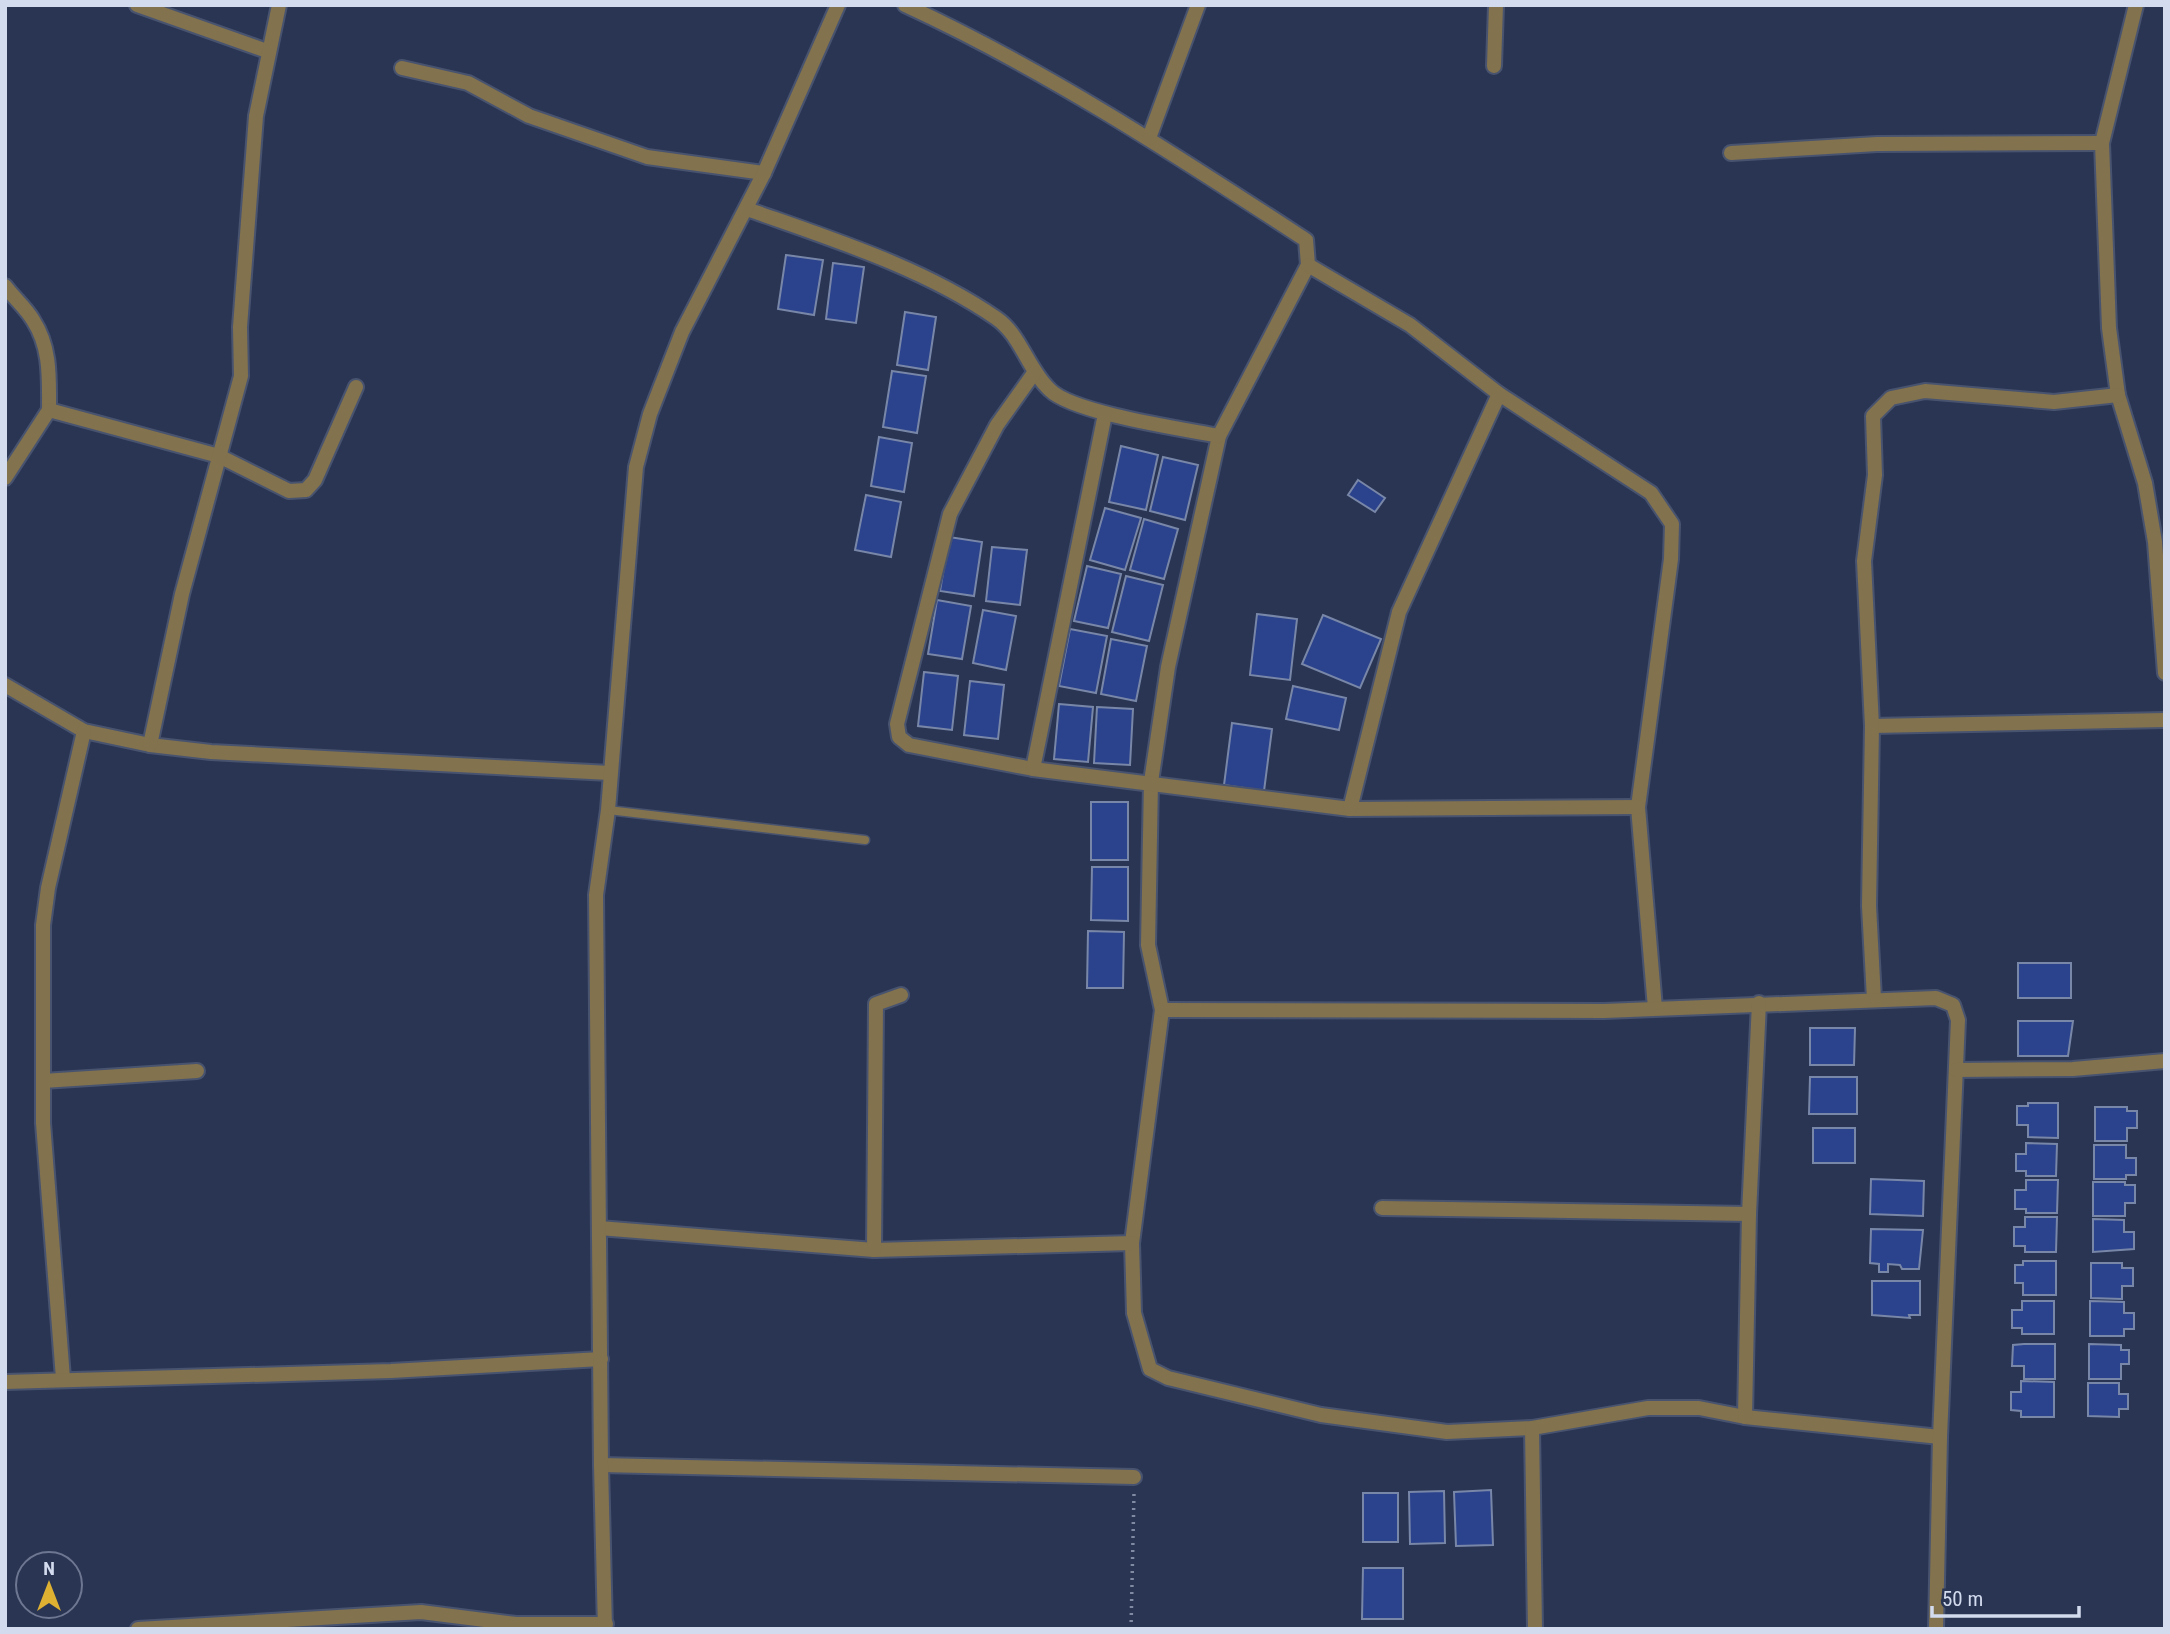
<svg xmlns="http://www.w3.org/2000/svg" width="2170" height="1634" font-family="'Roboto Condensed',sans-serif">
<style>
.building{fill:#2b428c;stroke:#7886a8;stroke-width:2}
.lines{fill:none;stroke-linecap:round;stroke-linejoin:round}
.lane-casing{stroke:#48536f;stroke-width:11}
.street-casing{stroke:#48536f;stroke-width:18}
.path{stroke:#808aa2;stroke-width:3.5;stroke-dasharray:2 5;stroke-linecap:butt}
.lane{stroke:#82724d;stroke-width:8}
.street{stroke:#82724d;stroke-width:14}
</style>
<rect width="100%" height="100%" fill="#2a3553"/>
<!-- building -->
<g class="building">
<polygon points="786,255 823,260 814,315 778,309"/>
<polygon points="833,263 864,267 856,323 826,319"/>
<polygon points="905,312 936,317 928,370 897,365"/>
<polygon points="892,371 926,376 917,433 883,427"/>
<polygon points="879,437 912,443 904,492 871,486"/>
<polygon points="1121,446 1158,455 1146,510 1109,502"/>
<polygon points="1163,457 1198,465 1185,520 1150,511"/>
<polygon points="1358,480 1385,498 1375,512 1348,495"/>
<polygon points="866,495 901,502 891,557 855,550"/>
<polygon points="1105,508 1141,518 1125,570 1090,560"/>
<polygon points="1144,519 1178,529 1164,579 1130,570"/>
<polygon points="949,537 982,542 974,596 940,591"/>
<polygon points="992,547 1027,550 1020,605 986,601"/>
<polygon points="1087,566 1121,574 1108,628 1074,621"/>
<polygon points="1126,576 1163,585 1149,641 1112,632"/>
<polygon points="937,600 971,606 962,659 928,654"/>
<polygon points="983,610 1016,616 1006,670 973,663"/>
<polygon points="1257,614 1297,619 1290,680 1250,675"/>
<polygon points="1323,615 1381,639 1360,688 1302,664"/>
<polygon points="1070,629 1107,636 1096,693 1059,686"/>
<polygon points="1111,639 1147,646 1136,701 1101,694"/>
<polygon points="924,672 958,676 952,730 918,726"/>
<polygon points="970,681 1004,685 998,739 964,735"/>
<polygon points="1293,686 1346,698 1339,730 1286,719"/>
<polygon points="1059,704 1093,707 1088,762 1054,759"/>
<polygon points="1097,707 1133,709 1130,765 1094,763"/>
<polygon points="1232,723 1272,729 1264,791 1224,785"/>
<rect x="1091" y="802" width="37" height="58"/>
<polygon points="1092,867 1128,867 1128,921 1091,920"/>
<polygon points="1088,931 1124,932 1123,988 1087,988"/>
<rect x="2018" y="963" width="53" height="35"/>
<polygon points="2018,1021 2073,1021 2068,1056 2018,1056"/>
<polygon points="1810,1028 1855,1028 1854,1065 1810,1065"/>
<polygon points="1810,1077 1857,1077 1857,1114 1809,1114"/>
<polygon points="2028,1103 2058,1103 2058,1138 2028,1137 2028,1125 2017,1125 2017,1106 2028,1106"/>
<polygon points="2095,1107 2127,1107 2127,1111 2137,1111 2137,1128 2127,1128 2127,1141 2095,1141"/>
<rect x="1813" y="1128" width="42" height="35"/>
<polygon points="2026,1143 2057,1144 2056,1176 2026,1176 2026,1171 2016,1171 2016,1154 2026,1154"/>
<polygon points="2094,1145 2126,1145 2126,1158 2136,1158 2136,1175 2126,1175 2126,1179 2094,1179"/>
<polygon points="1871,1179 1924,1181 1923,1216 1870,1214"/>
<polygon points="2026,1180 2058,1180 2057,1213 2026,1213 2026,1209 2015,1209 2015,1190 2026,1190"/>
<polygon points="2093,1182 2125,1182 2125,1185 2135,1185 2135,1203 2125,1203 2125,1216 2093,1216"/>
<polygon points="2025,1217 2057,1217 2056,1252 2025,1252 2025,1246 2014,1246 2014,1227 2025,1227"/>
<polygon points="2093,1219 2124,1220 2124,1232 2134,1232 2134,1249 2093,1252"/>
<polygon points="1871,1229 1923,1230 1919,1269 1902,1269 1900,1265 1888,1264 1888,1272 1879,1272 1879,1264 1870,1263"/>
<polygon points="2023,1261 2056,1261 2056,1295 2023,1295 2023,1283 2015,1283 2015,1265 2023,1265"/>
<polygon points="2091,1263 2122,1263 2122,1268 2133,1268 2133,1286 2122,1286 2122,1299 2091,1298"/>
<polygon points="1872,1281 1920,1281 1920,1315 1909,1315 1910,1318 1872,1315"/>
<polygon points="2022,1301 2054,1301 2054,1334 2022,1334 2022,1328 2012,1328 2012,1310 2022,1310"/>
<polygon points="2090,1301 2124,1302 2124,1313 2134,1313 2134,1329 2124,1329 2124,1336 2090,1336"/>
<polygon points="2024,1344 2055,1344 2055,1379 2024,1379 2024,1366 2012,1366 2013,1345"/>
<polygon points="2089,1344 2121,1345 2121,1350 2129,1350 2129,1364 2121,1364 2121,1379 2089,1379"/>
<polygon points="2021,1381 2054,1382 2054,1417 2021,1417 2021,1411 2011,1410 2011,1392 2021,1392"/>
<polygon points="2088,1383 2119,1383 2119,1394 2128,1394 2128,1409 2119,1409 2119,1417 2088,1416"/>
<polygon points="1491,1490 1493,1545 1456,1546 1454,1492"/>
<polygon points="1444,1491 1445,1543 1410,1544 1409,1492"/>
<rect x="1363" y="1493" width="35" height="49"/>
<polygon points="1363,1568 1403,1568 1403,1619 1362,1619"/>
</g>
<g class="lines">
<defs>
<polyline id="lane" points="608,810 865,840"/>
<g id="street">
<polyline points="137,5 267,51"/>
<path d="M 905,5 C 1046,70 1177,156 1306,240 L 1308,265 L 1219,436 L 1168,667 L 1151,782 L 1148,945 L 1162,1010 L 1132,1243 L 1134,1313 L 1150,1369 L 1168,1378 L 1321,1415 L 1447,1432 L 1532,1428 L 1648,1408 L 1699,1408 L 1745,1417 L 1940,1437"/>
<polyline points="2136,5 2102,143 2109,328 2118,395 2145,483 2155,542 2165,673"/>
<polyline points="1494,66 1496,5"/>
<polyline points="402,68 468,83 529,116 647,157 764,173"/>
<polyline points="1149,138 1198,5"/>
<polyline points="1731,153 1877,144 2102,143"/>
<path d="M 747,209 C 831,239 922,267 996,318 C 1021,335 1028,370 1050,390 C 1073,413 1183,429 1219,436"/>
<polyline points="1308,265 1410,325 1499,394 1651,493 1672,524 1671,559 1638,807 1655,1008"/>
<path d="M 5,286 C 14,298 26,308 33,320 C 51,348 49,378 49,410"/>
<polyline points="1034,373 997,425 950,514 897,724 899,737 909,745 1033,769 1350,809 1638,807"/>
<polyline points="5,478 49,410 219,456 289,491 306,490 315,480 356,387"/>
<polyline points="5,685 84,731 150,745 211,752 610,773"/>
<polyline points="1872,726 2165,720"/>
<polyline points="150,745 182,594 241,376 240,327 256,116 279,5"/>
<polyline points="1033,769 1105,414"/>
<polyline points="1350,809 1399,612 1499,394"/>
<polyline points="1874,999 1869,906 1872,726 1864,561 1875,475 1873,416 1891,398 1925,391 2054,402 2118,395"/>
<polyline points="1162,1010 1604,1011 1936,998 1953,1005 1958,1020 1940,1437 1936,1629"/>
<polyline points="1956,1070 2073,1069 2165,1061"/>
<polyline points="43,1081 197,1071"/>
<polyline points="1382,1208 1749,1214"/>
<polyline points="599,1228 874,1250 1132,1243"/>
<polyline points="874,1250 876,1004 901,995"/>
<polyline points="63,1378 43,1123 43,925 48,888 84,731"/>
<polyline points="5,1382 391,1371 601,1359"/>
<polyline points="1745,1417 1749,1214 1759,1003"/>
<polyline points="1532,1428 1535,1629"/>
<polyline points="601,1465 1134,1477"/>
<polyline points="138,1629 421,1612 516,1624 606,1624"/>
<polyline points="605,1629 601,1465 596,895 608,810 636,467 650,414 682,332 764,173 838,5"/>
</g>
</defs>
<!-- lane casing -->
<use href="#lane" class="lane-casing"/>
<!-- street casing -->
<use href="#street" class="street-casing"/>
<!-- path -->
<polyline class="path" points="1131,1629 1134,1493"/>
<!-- lane -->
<use href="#lane" class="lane"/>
<!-- street -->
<use href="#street" class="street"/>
</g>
<!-- border -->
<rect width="2170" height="1634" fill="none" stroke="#d3dbee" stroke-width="14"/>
<!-- north arrow -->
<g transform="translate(49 1585)"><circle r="33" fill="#2a3553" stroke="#6e7791" stroke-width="2"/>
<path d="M0-5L12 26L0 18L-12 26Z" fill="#deb133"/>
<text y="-10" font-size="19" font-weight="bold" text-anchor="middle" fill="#d3dbee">N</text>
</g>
<!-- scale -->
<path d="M1932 1606v10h147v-10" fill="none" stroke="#d3dbee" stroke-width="3.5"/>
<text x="1942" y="1606" font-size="21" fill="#d3dbee" stroke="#2a3553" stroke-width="5" paint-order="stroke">50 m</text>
</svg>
